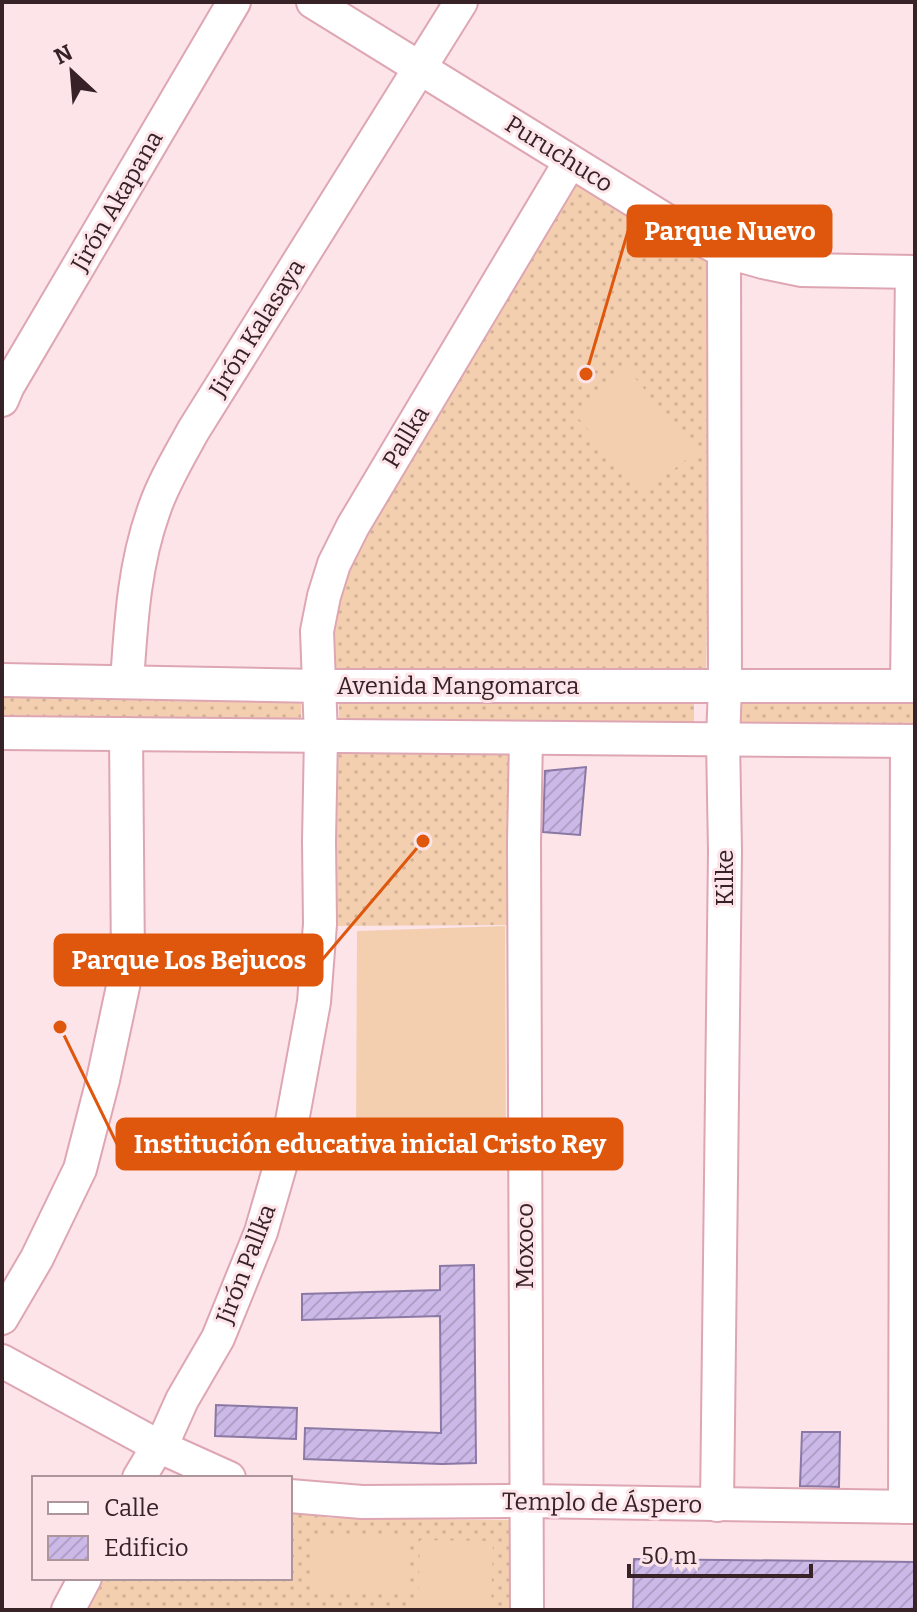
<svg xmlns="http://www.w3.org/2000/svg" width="917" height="1612" font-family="Bitter,serif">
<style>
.grass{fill:url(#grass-dots)}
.garden{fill:#f3cfb0}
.building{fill:url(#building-hatch);stroke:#8b79a5;stroke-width:2}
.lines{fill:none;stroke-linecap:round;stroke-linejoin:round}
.minor-casing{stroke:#dea6b3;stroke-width:36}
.minor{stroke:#fff;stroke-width:32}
.labels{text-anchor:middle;stroke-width:6;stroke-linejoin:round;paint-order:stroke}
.street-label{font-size:24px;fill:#372227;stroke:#fce4e9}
.leader{fill:none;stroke:#df560d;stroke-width:3}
.callout-dot{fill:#df560d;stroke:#fce4e9;stroke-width:3}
.callout{fill:#df560d;stroke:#df560d;stroke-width:3}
.callout-label{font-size:26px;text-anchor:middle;font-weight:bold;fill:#fff}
</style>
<defs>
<pattern id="grass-dots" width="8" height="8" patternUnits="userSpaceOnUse" patternTransform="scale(2)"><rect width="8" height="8" fill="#f3cfb0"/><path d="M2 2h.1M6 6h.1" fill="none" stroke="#d1b197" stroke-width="1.8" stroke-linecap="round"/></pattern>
<pattern id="building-hatch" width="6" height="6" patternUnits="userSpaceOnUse" patternTransform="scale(2)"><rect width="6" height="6" fill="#ccb9e8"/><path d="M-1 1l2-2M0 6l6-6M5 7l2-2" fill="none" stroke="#b09fc7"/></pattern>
</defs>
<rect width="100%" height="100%" fill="#fce4e9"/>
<!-- grass -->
<g class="grass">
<polygon points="581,177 714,254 706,673 336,669 334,619 343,587 359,551 389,493"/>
<polygon points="2,694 294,696 301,705 301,717 293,724 2,723"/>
<polygon points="915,696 915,725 731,724 723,701"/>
<polygon points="339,702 694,702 694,730 339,727"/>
<polygon points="510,748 513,925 328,926 333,751"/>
<polygon points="290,1509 329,1518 510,1520 511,1610 79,1610 95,1578 290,1578"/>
</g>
<!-- garden -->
<g class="garden">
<polygon points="627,368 696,452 642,494 574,413"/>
<polygon points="505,926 506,1145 356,1142 357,931"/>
<polygon points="313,1537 409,1537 408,1593 313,1592"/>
<polygon points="420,1540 493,1541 491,1610 418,1610"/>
</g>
<!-- building -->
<g class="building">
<polygon points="586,767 580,835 543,832 545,771"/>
<polygon points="474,1265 476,1463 442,1464 304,1459 305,1428 441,1433 440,1316 302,1320 302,1294 440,1290 440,1266"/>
<polygon points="216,1405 297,1408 296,1439 215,1436"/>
<polygon points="802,1432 840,1432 839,1487 800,1486"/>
<polygon points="634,1559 915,1562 915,1610 633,1610"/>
</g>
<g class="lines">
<defs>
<g id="minor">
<polyline points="313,2 677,227 724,251 763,262 802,270 915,272"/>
<polyline points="2,400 8,386 234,2"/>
<polyline points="2,680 319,686 915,686"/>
<path d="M 127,682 C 131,623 134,565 154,510 C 163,483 179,457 193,431 L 461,2"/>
<polyline points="907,686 912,272"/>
<polyline points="2,733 915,741"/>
<polyline points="526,738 524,843 527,1610"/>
<polyline points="2,1318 37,1258 80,1169 103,1080 128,963 126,734"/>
<polyline points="2,1361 158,1446 229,1478"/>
<polyline points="161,1447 182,1400 218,1338 261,1232 290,1132 314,1002 320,924 319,841 321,736 317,631 324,596 334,564 353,526 570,162"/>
<polyline points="139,1478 158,1446"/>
<polyline points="290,1496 362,1502 526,1501 915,1507"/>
<polyline points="717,1505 725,851 723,740 725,686 724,251"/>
<polyline points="905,1507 907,741"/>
<polyline points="68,1610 85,1578"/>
</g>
</defs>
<!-- minor casing -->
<use href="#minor" class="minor-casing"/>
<!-- minor -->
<use href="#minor" class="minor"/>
</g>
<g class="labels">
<!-- street labels -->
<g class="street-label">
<text transform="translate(559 154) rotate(32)" y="8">Puruchuco</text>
<text transform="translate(117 201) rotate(-60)" y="8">Jirón Akapana</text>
<text transform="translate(257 328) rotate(-58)" y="8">Jirón Kalasaya</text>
<text transform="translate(406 437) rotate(-59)" y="8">Pallka</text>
<text x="458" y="694">Avenida Mangomarca</text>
<text transform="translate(725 878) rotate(-90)" y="8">Kilke</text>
<text transform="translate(525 1246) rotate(-90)" y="8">Moxoco</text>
<text transform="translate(246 1264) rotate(-69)" y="8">Jirón Pallka</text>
<text transform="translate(602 1503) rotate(1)" y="8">Templo de Áspero</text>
</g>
</g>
<!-- callouts -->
<path class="leader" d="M586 374L628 231M423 841L322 960M60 1027L117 1144"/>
<g class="callout-dot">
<circle cx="586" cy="374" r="8"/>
<circle cx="423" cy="841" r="8"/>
<circle cx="60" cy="1027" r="8"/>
</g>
<g class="callout">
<rect x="628" y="206" width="203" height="50" rx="8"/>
<rect x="55" y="935" width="267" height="50" rx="8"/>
<rect x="117" y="1119" width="505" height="50" rx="8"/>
</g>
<g class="callout-label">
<text x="730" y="240">Parque Nuevo</text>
<text x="189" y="969">Parque Los Bejucos</text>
<text x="370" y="1153">Institución educativa inicial Cristo Rey</text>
</g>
<!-- border -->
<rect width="917" height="1612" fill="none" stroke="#372227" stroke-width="8"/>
<!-- legend -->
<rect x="32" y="1476" width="260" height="104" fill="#fce4e9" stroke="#ad969b" stroke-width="2"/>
<rect x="48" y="1502" width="40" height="12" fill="#ffffff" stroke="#ad969b" stroke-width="2"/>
<text x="104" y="1516" font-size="24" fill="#372227">Calle</text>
<rect x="48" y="1536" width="40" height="24" fill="url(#building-hatch)" stroke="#ad969b" stroke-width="2"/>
<text x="104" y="1556" font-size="24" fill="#372227">Edificio</text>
<!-- north arrow -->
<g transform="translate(72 72) rotate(334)" stroke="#fce4e9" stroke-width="6" paint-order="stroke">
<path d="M0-6L14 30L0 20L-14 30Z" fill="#372227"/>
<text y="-12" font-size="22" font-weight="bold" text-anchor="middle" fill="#372227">N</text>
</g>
<!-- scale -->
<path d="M629 1564v12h182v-12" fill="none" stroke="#372227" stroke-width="4"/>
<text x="641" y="1564" font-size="24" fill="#372227" stroke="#fce4e9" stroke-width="6" paint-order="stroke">50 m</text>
</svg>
